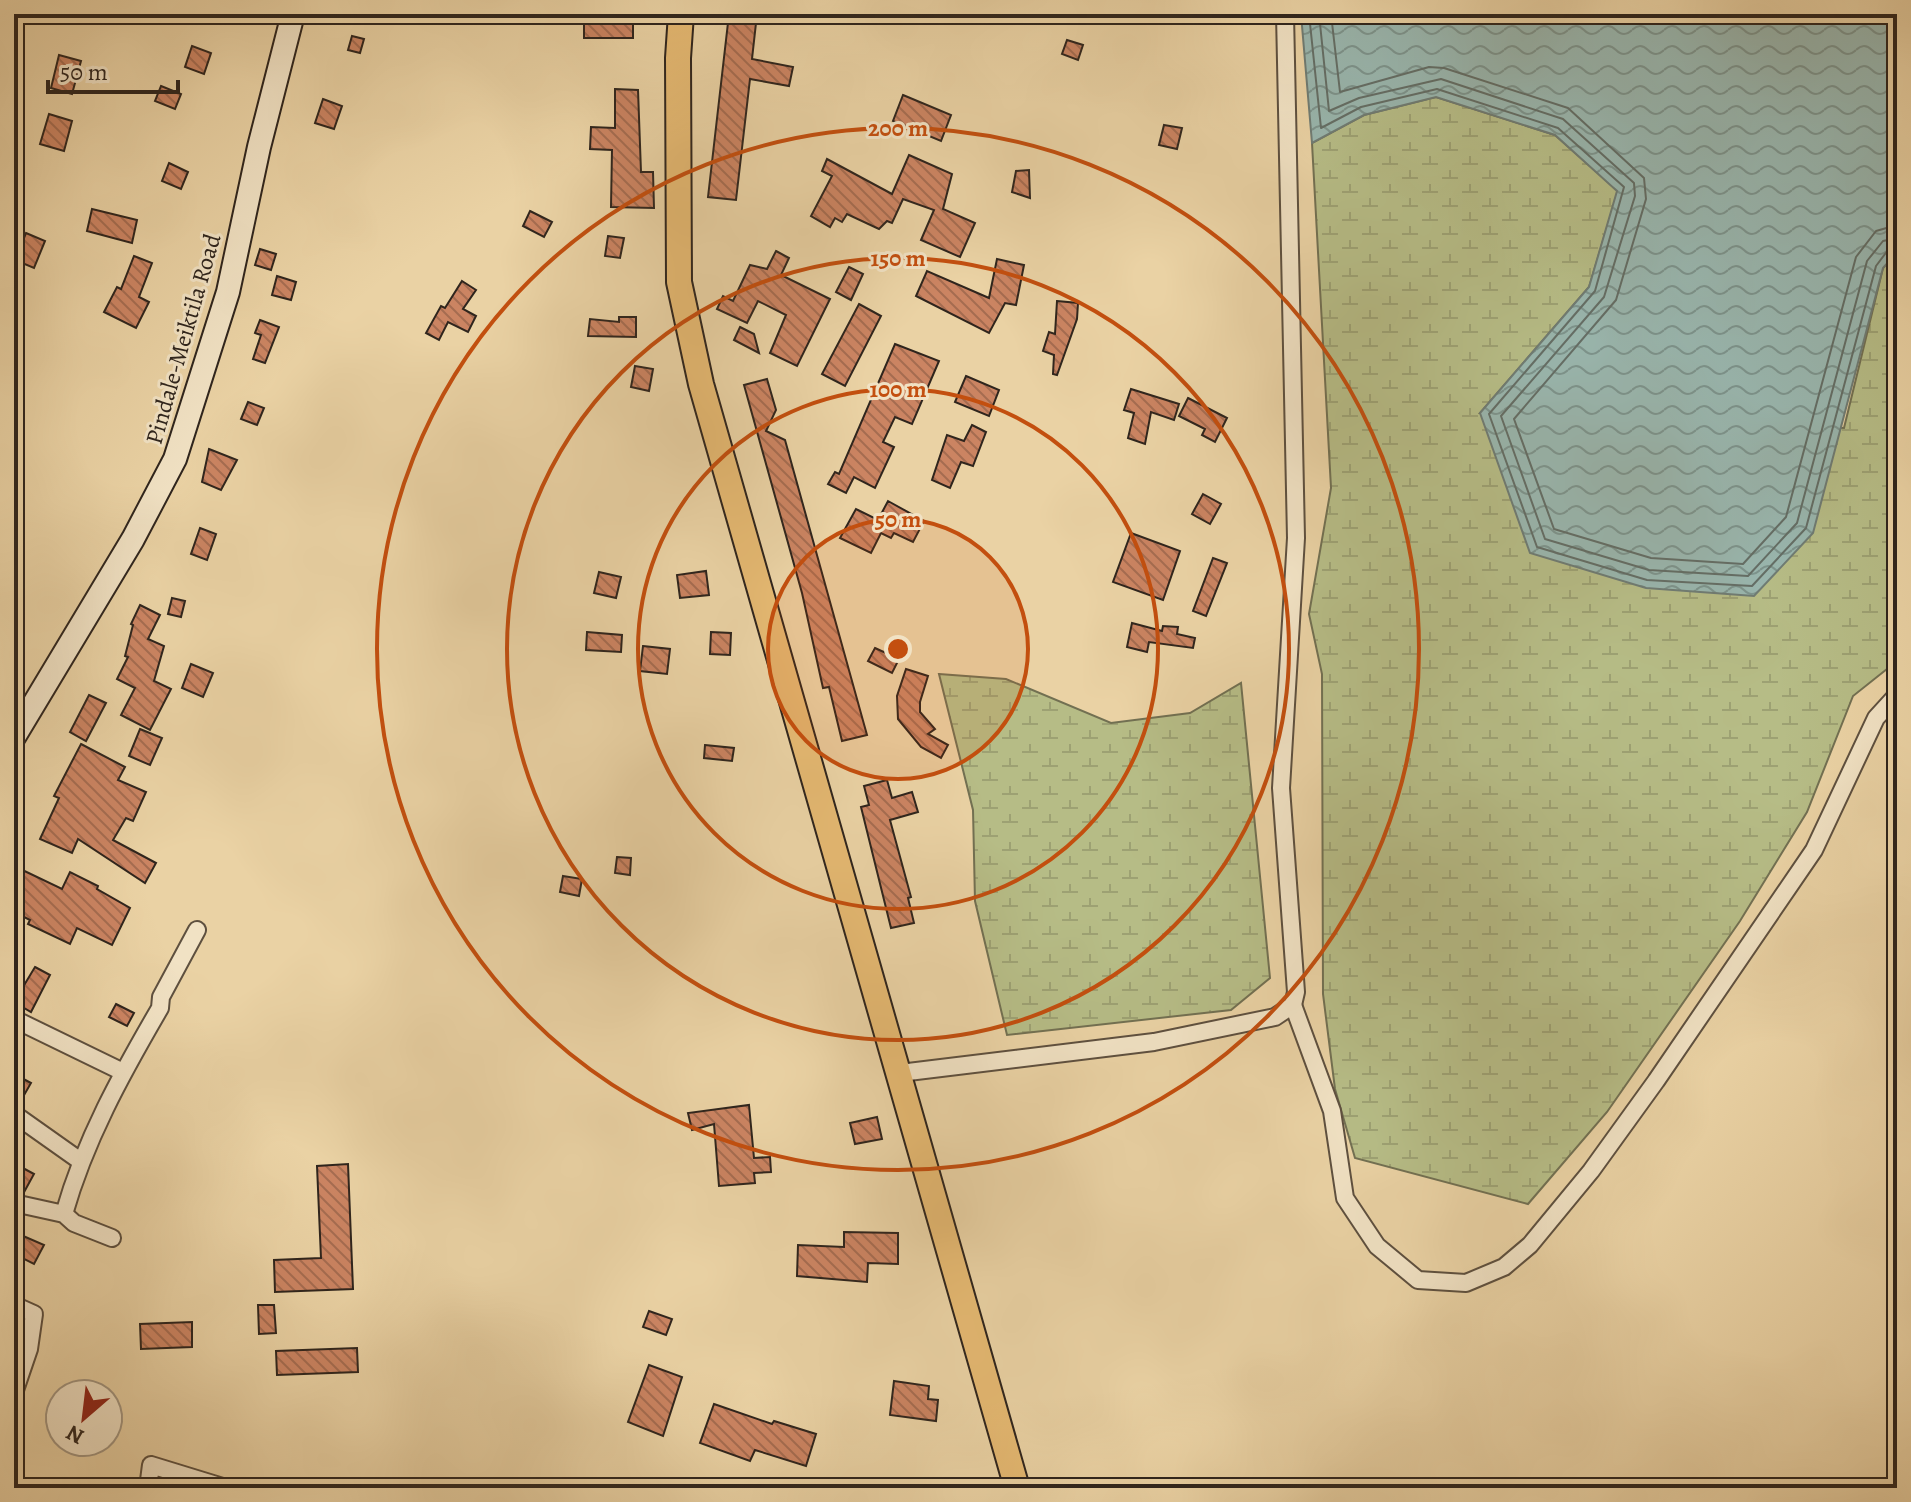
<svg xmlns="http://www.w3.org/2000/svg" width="1911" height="1502" font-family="Alegreya,serif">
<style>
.wetland{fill:url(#wetland-marsh);stroke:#727052;stroke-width:2}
.water{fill:url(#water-waves);stroke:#6f7c74;stroke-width:2}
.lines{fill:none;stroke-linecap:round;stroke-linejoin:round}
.shore{stroke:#646e66;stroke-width:2}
.building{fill:url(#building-back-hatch);stroke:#2f251d;stroke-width:2}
.street-casing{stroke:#5e503f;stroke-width:20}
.secondary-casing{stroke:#2f251d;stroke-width:26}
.primary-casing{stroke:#2f251d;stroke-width:28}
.street{stroke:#f1e2c4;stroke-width:16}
.secondary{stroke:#f1e2c4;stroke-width:22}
.primary{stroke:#e5b972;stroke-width:24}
.ring{fill:none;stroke:#c34f0f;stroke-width:4}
.labels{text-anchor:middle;stroke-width:6;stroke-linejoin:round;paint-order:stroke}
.street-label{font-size:24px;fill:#2f251d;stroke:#f1e2c4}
.centre{fill:#c34f0f;stroke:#f1e2c4;stroke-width:4}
.ring-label{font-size:24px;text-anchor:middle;font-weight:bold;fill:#c34f0f;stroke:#f1e2c4;stroke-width:6;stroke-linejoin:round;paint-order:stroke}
</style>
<defs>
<pattern id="wetland-marsh" width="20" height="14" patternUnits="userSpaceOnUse" patternTransform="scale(2)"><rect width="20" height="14" fill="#b6bc86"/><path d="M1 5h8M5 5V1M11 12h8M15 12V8" fill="none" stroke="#9da173"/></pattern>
<pattern id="water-waves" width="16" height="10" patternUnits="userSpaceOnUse" patternTransform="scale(2)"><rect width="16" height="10" fill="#99b6ae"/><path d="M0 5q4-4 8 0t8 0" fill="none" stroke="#7d948d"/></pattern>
<pattern id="building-back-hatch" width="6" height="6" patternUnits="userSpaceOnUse" patternTransform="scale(2)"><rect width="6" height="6" fill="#cb8462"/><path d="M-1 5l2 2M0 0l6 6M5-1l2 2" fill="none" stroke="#a56c50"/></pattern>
</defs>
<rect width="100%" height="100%" fill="#ead2a4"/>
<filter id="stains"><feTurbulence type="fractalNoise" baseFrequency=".0025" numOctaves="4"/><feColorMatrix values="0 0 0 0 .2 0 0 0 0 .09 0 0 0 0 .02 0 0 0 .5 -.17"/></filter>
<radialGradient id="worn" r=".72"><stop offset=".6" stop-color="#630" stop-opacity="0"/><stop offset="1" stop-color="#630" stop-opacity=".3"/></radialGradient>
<!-- wetland -->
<g class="wetland">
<polygon points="1436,97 1555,135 1618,191 1589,287 1480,413 1844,428 1883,268 1897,252 1897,661 1853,696 1807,812 1740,921 1607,1112 1528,1204 1355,1158 1335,1089 1323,994 1322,674 1309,614 1331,488 1312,143 1364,115"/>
<polygon points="939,674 1006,679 1111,723 1190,713 1241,683 1270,978 1231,1010 1007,1035 975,901 973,810"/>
</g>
<!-- water -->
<polygon class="water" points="1301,14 1897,14 1897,252 1883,268 1813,533 1754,596 1646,588 1530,553 1480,413 1589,287 1617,191 1555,135 1436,97 1364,115 1312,143"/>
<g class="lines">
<!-- shore -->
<g class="shore">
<polyline points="1309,14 1321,128 1361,107 1437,89 1558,128 1624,187 1595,291 1489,414 1537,547 1647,580 1752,586 1806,528 1876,266 1888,250 1897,248"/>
<polyline points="1319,14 1329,111 1359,98 1441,79 1563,119 1634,183 1635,196 1604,297 1501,416 1545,539 1649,570 1748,576 1797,523 1867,261 1883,241 1897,238"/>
<polyline points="1331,14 1340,92 1429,67 1444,68 1568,108 1644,178 1646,199 1616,300 1514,419 1554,529 1651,558 1743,564 1786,517 1856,257 1876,231 1897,225"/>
</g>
</g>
<!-- building -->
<g class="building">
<rect x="584" y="14" width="49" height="24"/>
<polygon points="729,14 757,14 752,59 793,67 789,86 750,79 736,200 708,197"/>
<polygon points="352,36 364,39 360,53 348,50"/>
<polygon points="1067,40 1083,45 1078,60 1062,54"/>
<polygon points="192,46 211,53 204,74 185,67"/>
<polygon points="59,55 81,61 72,94 51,88"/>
<polygon points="161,86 181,94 175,109 155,101"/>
<polygon points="615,89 638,90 641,172 653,172 654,208 611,207 612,150 590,149 591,127 615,128"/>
<polygon points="903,95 951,115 941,141 893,121"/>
<polygon points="323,99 342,106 334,129 315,123"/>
<polygon points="49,114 72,121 64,151 40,144"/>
<polygon points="1164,125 1182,128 1177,149 1159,145"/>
<polygon points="909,155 952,174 943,209 975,223 960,257 921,240 934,210 903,199 892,223 887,221 879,229 847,214 842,222 835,218 830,227 811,216 832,176 822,171 827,159 892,194"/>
<polygon points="169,163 188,172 181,189 162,181"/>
<polygon points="1029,170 1030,198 1012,192 1016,171"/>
<polygon points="92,209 137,220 132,243 87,231"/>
<polygon points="530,211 552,222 544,237 523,226"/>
<polygon points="26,233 45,241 34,268 15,260"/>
<polygon points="608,236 624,238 620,258 605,256"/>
<polygon points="260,249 276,254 271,270 255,265"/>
<polygon points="776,251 789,258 781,275 830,299 797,366 770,353 786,315 758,301 747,323 717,309 723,296 733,301 750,265 767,269"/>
<polygon points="134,256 152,263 139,297 149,302 136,328 104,312 117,287 121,289"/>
<polygon points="997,259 1024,265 1016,305 1005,303 989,333 916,296 927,271 989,298"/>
<polygon points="849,267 863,274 851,300 836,292"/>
<polygon points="277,276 296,282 291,300 272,295"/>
<polygon points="462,281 476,290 463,309 476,316 468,332 448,322 439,340 426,333 441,306 445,308"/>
<polygon points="1057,301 1078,303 1077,319 1057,375 1053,374 1054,355 1043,351 1049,332 1055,334"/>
<polygon points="859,304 881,316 845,386 822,374"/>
<polygon points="619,317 636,317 636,337 588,336 590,319 619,322"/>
<polygon points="260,320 279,327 265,363 253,359 261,335 255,333"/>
<polygon points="740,327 754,334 759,353 734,340"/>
<polygon points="895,344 939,361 912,424 895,417 883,442 894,447 875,488 854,477 846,493 828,484 835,472 839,474"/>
<polygon points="635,366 653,369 649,391 631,387"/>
<polygon points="966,376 999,390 989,416 955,402"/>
<polygon points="767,379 776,410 766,431 785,440 867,735 842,741 829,687 823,688 802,593 744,385"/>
<polygon points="1131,389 1179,404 1174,420 1151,412 1145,444 1128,438 1134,413 1124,410"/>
<polygon points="1188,398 1227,418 1215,442 1202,435 1205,429 1179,416"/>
<polygon points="248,402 264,408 257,425 241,419"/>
<polygon points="972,425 986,432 973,466 961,462 950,488 932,480 947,435 964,441"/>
<polygon points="209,449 237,460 221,490 202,482"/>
<polygon points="1203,494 1221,504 1210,524 1192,514"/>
<polygon points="888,501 924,521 913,542 894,533 891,538 881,533 871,553 840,538 856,509 878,520"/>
<polygon points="200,528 216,534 207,560 191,554"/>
<polygon points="1131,533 1180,551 1163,600 1113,582"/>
<polygon points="1213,558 1227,563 1206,616 1193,611"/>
<polygon points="706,571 709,595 680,598 677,575"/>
<polygon points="599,572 621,577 616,598 594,593"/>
<polygon points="172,598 185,601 181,617 168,614"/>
<polygon points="140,605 160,615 148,639 164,646 154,681 171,689 150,730 121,715 135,688 117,679 128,657 125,656 133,625 131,624"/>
<polygon points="1132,623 1162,631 1163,626 1178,627 1177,634 1195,638 1193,648 1149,642 1147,652 1127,647"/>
<polygon points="587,632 622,635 621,652 586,650"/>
<polygon points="711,632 731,633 730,655 710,654"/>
<polygon points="643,646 670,649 667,674 640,671"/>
<polygon points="875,648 899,659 892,673 868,661"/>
<polygon points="191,664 213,673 203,697 182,688"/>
<polygon points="906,669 928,676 920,702 920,712 935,729 928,734 948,745 941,758 921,747 898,719 897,696"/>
<polygon points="89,695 106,703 86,741 70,732"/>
<polygon points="140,729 162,738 150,765 129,756"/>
<polygon points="81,744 125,767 118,780 146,792 133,821 126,818 113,840 156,863 145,883 78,839 72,853 40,839 59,798 54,796"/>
<polygon points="705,745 734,748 732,761 704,758"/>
<polygon points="887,780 892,798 912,792 918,812 890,820 911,897 908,898 914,923 891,928 861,807 869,805 864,786"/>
<polygon points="617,857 631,858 630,875 615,873"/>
<polygon points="14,866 62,889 70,872 98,886 97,889 130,908 112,945 77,928 70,944 28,924 30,920 14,912"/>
<polygon points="563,876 582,879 579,896 560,892"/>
<polygon points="35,967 50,975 31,1012 14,1002"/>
<polygon points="116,1004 134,1013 127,1026 109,1017"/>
<polygon points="14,1074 31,1083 19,1104 14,1103"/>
<polygon points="749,1105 754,1158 770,1157 771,1172 754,1173 755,1183 719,1186 714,1124 692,1130 688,1113"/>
<polygon points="877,1117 882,1139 855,1144 850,1123"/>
<polygon points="348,1164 353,1289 275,1292 274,1260 321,1258 317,1166"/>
<polygon points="21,1167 34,1174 23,1194 14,1192 14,1181"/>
<polygon points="14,1232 44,1245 34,1264 14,1254"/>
<polygon points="844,1232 898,1233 898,1264 868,1263 867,1282 797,1276 798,1245 844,1247"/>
<polygon points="258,1305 274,1305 276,1333 259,1334"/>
<polygon points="649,1311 672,1319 666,1335 643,1327"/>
<polygon points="192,1322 192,1347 141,1349 140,1324"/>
<polygon points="357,1348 358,1372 277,1375 276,1351"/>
<polygon points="649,1365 682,1377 663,1436 628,1422"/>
<polygon points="894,1381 929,1386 928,1399 938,1400 936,1421 890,1415"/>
<polygon points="714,1404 772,1424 774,1421 816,1434 806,1466 755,1450 750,1461 700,1443"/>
</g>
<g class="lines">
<defs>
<g id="street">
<polyline points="1293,1005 1332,1111 1345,1198 1377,1246 1418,1280 1466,1283 1504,1267 1530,1245 1591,1171 1656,1081 1814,850 1876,718 1897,695"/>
<polyline points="14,1019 123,1072"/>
<polyline points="900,1073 1154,1042 1275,1017 1293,1005 1296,992 1281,788 1296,538 1285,14"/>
<polyline points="14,1114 79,1160"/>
<polyline points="14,1203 64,1214 74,1223 112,1238"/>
<path d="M 64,1214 C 85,1140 121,1075 160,1008 L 161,997 L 197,930"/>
<polyline points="14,1305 34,1314 29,1349 14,1393"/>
<polyline points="148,1488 151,1465 226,1488"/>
</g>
<polyline id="secondary" points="14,737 133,539 175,459 228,292 259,147 293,14"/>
<polyline id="primary" points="681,14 678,58 679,282 701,384 1017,1488"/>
</defs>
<!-- street casing -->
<use href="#street" class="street-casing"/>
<!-- secondary casing -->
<use href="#secondary" class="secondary-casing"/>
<!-- primary casing -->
<use href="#primary" class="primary-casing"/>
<!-- street -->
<use href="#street" class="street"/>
<!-- secondary -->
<use href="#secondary" class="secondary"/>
<!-- primary -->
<use href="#primary" class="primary"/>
</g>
<!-- distance rings -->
<circle cx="898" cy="649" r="130" fill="#c34f0f" fill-opacity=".12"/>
<g class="ring">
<circle cx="898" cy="649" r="130"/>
<circle cx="898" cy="649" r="260"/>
<circle cx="898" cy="649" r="391"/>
<circle cx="898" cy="649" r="521"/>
</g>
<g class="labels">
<!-- street labels -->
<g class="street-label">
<text transform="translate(183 339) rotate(-74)" y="8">Pindale-Meiktila Road</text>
</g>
</g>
<circle cx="898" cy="649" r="12" class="centre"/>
<g class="ring-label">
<text x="898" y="136">200 m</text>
<text x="898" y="266">150 m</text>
<text x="898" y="397">100 m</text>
<text x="898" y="527">50 m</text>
</g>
<!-- margin -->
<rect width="1911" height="1502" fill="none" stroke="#ead2a4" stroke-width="48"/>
<rect x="16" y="16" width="1879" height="1470" fill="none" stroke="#2f251d" stroke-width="4"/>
<rect x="24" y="24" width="1863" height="1454" fill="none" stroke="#2f251d" stroke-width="2"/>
<!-- north arrow -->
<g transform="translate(84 1418) rotate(208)"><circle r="38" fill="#f1e2c4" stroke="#a39681" stroke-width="2"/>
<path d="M0-6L14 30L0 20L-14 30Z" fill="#8f2418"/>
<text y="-12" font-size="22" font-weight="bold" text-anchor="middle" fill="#2f251d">N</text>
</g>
<!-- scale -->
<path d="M48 80v12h130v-12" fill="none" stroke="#2f251d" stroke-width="4"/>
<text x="60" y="80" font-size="24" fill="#2f251d" stroke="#f1e2c4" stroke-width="6" paint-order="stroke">50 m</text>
<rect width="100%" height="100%" filter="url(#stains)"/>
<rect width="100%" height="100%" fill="url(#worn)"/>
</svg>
